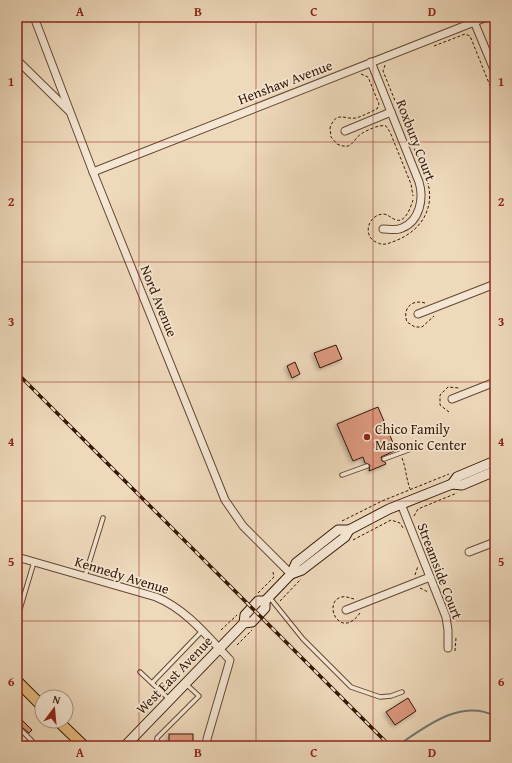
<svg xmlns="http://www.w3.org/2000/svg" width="512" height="763" font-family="'Gentium Book Plus',serif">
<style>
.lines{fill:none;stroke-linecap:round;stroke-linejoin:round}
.stream{stroke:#737971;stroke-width:2}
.building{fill:#db987e;stroke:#361804;filter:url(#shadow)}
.service-casing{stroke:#644832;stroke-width:5.5}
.minor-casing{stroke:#644832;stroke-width:9}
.secondary-casing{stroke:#361804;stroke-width:11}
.primary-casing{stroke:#361804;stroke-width:12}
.path{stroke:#361804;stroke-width:1;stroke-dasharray:3 2;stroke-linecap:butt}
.service{stroke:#f4e6d3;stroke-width:3.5}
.minor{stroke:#f4e6d3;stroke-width:7}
.secondary{stroke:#f4e6d3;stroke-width:9}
.primary{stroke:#e7bc7e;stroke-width:10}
.rail-casing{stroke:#361804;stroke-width:3.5}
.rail{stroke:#f4e6d3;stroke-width:2;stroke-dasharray:6;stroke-linecap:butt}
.grid{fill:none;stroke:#8f2418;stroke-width:1;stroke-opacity:0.55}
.poi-dot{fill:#8f2418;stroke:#f4e6d3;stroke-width:1.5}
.labels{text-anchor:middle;stroke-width:3.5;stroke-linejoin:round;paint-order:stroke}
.street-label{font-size:14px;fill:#361804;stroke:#f4e6d3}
.poi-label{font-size:14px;fill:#361804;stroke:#f4e6d3;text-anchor:start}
.neatline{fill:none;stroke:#8f2418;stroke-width:1.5}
.grid-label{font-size:13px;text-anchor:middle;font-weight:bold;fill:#8f2418}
</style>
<defs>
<filter id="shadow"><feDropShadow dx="-2" dy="2" stdDeviation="2" flood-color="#0004"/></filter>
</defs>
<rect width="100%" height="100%" fill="#eed9bb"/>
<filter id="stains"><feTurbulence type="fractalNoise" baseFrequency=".005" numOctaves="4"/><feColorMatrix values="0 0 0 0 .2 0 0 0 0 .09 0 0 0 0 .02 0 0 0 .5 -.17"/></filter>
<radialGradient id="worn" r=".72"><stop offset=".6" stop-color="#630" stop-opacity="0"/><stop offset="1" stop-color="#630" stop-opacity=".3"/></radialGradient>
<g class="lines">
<!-- stream -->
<path class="stream" d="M 397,746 C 425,727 461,698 495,716"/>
</g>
<!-- building -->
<g class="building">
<polygon points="336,345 342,359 320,368 314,353"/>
<polygon points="295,362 300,374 292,378 287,366"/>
<polygon points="378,407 396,450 381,457 382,461 385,462 386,464 369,471 370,465 365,463 363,457 353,461 337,424"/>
<polygon points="408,698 416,711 395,725 386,712"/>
<polygon points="17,715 32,730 29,733 17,723"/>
<rect x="169" y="734" width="24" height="12"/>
</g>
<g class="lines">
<defs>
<g id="service">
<polyline points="384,459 411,449"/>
<polyline points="342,475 367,466"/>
<polyline points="85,576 103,518"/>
<polyline points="270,598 303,639 351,687 380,697 391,696 402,692"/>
<polyline points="17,619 34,562"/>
<polyline points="140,672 170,700"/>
<polyline points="152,683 202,631"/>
<polyline points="17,726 32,741 23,745"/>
<polyline points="17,739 23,745"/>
<polyline points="157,746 157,738 199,696 186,684"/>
</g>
<g id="minor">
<polyline points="34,17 93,172 225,500 243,526 291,574"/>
<polyline points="473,19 495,72"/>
<polyline points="17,60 69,111"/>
<path d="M 371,62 L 419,182 C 424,198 420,221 402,228 C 396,231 389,229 383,229"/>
<polyline points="345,131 391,112"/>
<polyline points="93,172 487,17"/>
<polyline points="418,314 495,284"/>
<polyline points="452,399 495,382"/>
<polyline points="401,504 446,617 448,630 448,648"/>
<polyline points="469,552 495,542"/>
<path d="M 17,557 L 156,597 C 186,609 208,637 230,660 L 207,739 L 207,746"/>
<polyline points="346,610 430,577"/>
</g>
<g id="secondary">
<polyline points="452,484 457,477 495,461"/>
<polyline points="291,574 302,570 345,537 349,530"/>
<polyline points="244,623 245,615 258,601 265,601"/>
<polyline points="125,746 244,623 252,622 265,608 265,601 291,574 296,563 338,530 349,530 389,509 452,484 462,485 495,471"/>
</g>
<g id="primary">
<polyline points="17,681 42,706"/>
<polyline points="58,721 84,746"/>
</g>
</defs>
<!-- service casing -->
<use href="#service" class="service-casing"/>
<!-- minor casing -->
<use href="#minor" class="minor-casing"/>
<!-- secondary casing -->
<use href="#secondary" class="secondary-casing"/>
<!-- primary casing -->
<use href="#primary" class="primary-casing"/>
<!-- path -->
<g class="path">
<polyline points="434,46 465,34 470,36 495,98"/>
<path d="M 385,65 L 383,71 L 427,180 C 436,208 421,231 395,241 C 389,243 384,246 378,243 C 361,237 368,214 384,214 C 389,215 391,218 396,220 C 406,223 411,206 413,200"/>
<path d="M 361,74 L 368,77 L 379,104 L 377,109 C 370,112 363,116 356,118 C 345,120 336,110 330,128 L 331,137 L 337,144 C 353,151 352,140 361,134 C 367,130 380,124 386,126 L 390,132 L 411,184 L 413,196"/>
<path d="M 425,303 C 412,299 402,308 407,322 L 415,327 L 422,327 L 434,316"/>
<polyline points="449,412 440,405 440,395 448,387 459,388"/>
<path d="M 402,458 C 406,468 406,478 410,489"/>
<polyline points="414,516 418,509 457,493"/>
<polyline points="342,521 382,501 449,474"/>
<polyline points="353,540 391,520 400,523 403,528"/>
<polyline points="415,575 418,566"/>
<polyline points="420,588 428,592"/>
<polyline points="258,593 274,577 273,572"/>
<path d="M 354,599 C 350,598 346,596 341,597 C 322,603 340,641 360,613"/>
<polyline points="280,601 301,579"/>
<polyline points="221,630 237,615"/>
<polyline points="237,645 252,630"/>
<polyline points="455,651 456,638"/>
</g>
<!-- service -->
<use href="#service" class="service"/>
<!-- minor -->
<use href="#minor" class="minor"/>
<!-- secondary -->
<use href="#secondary" class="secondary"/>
<!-- primary -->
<use href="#primary" class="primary"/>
<defs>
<polyline id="rail" points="17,373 390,746"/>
</defs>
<!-- rail casing -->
<use href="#rail" class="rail-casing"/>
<!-- rail -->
<use href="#rail" class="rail"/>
</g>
<!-- grid -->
<path class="grid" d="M 139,17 L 139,746M 256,17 L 256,746M 373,17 L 373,746M 17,142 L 495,142M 17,262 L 495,262M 17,382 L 495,382M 17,501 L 495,501M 17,621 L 495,621"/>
<!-- markers -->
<circle class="poi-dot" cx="367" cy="437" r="4"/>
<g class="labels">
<!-- street labels -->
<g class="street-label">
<text transform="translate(285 82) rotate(-21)" y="5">Henshaw Avenue</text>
<text transform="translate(416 140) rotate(69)" y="5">Roxbury Court</text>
<text transform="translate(159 301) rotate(68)" y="5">Nord Avenue</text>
<text transform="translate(440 571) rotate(69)" y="5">Streamside Court</text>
<text transform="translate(122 575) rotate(17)" y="5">Kennedy Avenue</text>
<text transform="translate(174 675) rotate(-46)" y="5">West East Avenue</text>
</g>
<!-- poi labels -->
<g class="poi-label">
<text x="375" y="434">Chico Family<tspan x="375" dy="16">Masonic Center</tspan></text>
</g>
</g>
<!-- margin -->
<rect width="512" height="763" fill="none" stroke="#eed9bb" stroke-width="44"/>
<!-- north arrow -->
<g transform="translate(54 709) rotate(16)"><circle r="19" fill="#f4e6d3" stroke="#a89480"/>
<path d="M0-3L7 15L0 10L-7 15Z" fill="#8f2418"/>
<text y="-6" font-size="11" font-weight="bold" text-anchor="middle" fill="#361804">N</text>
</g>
<rect x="22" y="22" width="468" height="719" class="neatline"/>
<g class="grid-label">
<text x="80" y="16">A</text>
<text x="198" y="16">B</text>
<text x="314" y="16">C</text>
<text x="432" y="16">D</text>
<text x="11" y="86">1</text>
<text x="501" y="86">1</text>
<text x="11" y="206">2</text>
<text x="501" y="206">2</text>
<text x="11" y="326">3</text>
<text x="501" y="326">3</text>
<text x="11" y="446">4</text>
<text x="501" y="446">4</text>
<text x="11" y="566">5</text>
<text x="501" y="566">5</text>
<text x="11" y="686">6</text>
<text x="501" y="686">6</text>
<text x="80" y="757">A</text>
<text x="198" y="757">B</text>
<text x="314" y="757">C</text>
<text x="432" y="757">D</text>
</g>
<rect width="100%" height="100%" filter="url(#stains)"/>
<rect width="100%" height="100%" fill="url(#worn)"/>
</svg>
